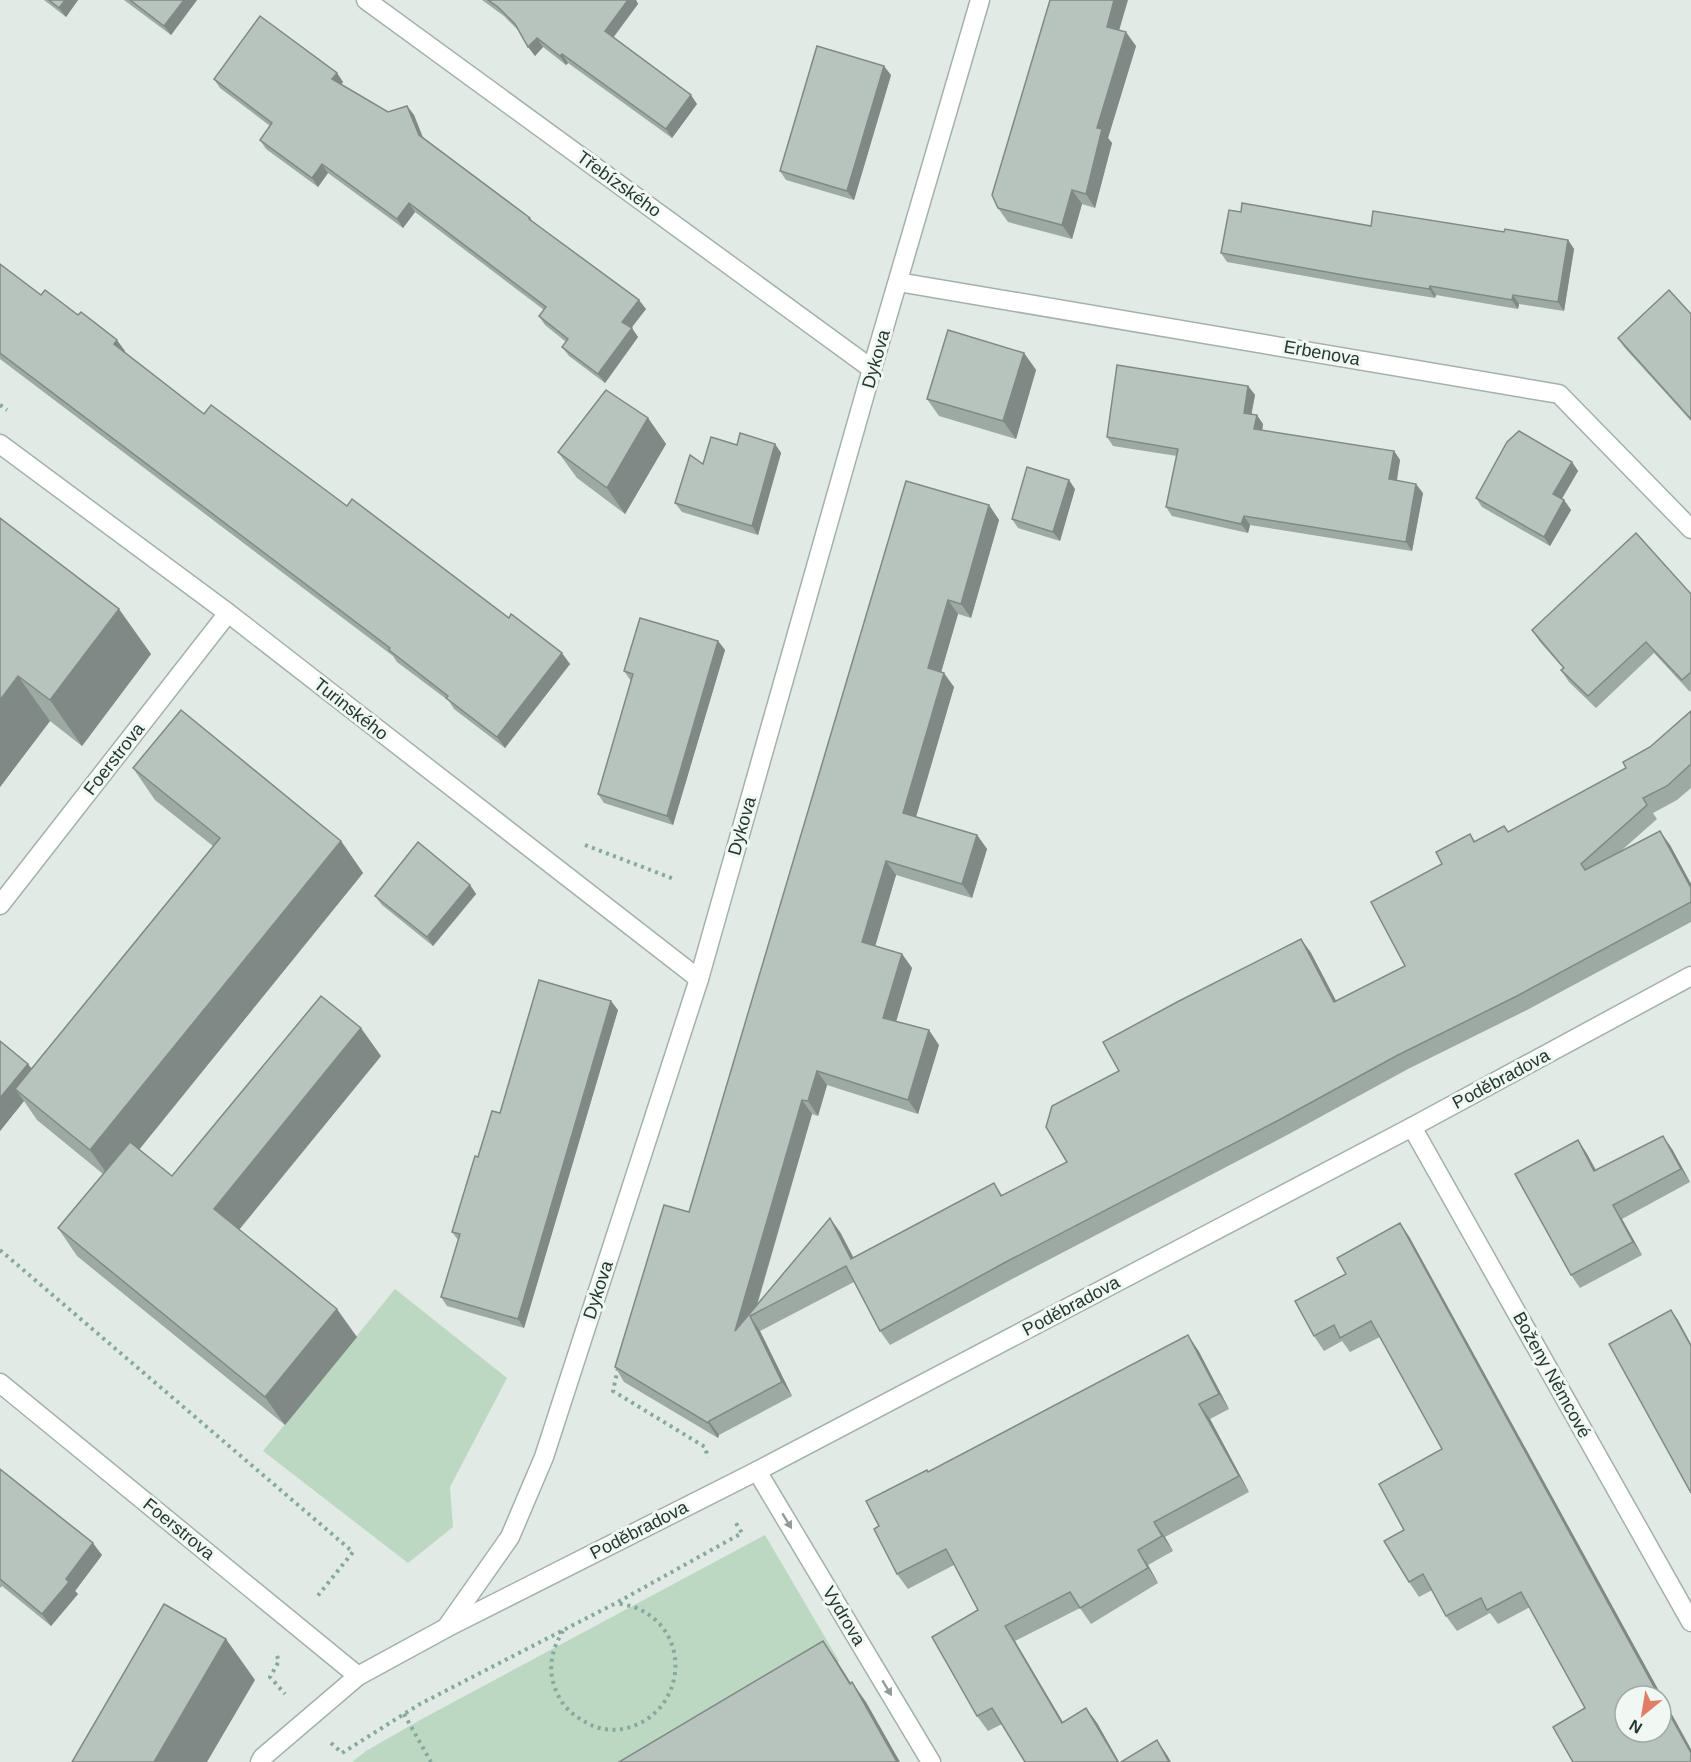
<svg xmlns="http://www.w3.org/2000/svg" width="1691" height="1762" font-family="Helvetica,sans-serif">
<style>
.green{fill:#bcd8c2}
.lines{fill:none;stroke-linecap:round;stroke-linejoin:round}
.minor-casing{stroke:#a4b1ab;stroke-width:21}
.path{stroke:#85a99c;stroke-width:4;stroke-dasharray:3 4.5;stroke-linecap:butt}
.minor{stroke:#fff;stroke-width:18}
.wall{fill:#9da9a3}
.shaded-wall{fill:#808985}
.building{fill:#b7c4be;stroke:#808985;stroke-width:1.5}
.oneway{fill:#919c98}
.labels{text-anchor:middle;stroke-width:6;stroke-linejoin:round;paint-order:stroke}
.street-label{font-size:18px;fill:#233831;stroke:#f1f7f3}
</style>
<rect width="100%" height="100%" fill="#e1eae5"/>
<!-- green -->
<g class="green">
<polygon points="395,1289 507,1378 450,1487 453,1527 408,1563 263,1451"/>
<polygon points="765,1535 839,1661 668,1762 352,1762 366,1751 420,1720"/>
</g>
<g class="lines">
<defs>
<g id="minor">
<polyline points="366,0 872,369"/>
<polyline points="898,282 1559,394 1691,529"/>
<polyline points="0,444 228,613 699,979"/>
<polyline points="0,905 228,613"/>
<polyline points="1412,1127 1691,1622"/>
<polyline points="0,1383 358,1676"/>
<polyline points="757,1471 931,1762"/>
<polyline points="446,1628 510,1537 544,1457 699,979 872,369 980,0"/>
<polyline points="260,1762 263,1757 358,1676 446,1628 757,1471 1412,1127 1691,976"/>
</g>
</defs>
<!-- minor casing -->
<use href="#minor" class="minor-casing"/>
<!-- path -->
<g class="path">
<polyline points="0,405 7,410"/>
<polyline points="585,845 674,879"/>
<polyline points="0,1250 353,1552 316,1598"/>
<polyline points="618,1368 613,1391 705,1447 708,1458"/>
<path d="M 563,1631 C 550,1652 547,1673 558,1695 C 565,1710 577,1718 591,1725 C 602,1730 615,1731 627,1728 C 684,1713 694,1635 639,1609 C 633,1606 624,1605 617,1603"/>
<polyline points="277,1656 279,1661 270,1677 285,1694"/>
<polyline points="404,1714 431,1762"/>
<polyline points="331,1743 342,1753 420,1704 616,1603 742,1533 734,1520"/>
</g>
<!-- minor -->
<use href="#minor" class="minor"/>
</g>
<!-- wall -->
<g class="wall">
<polygon points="44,0 78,0 66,17"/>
<polygon points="124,0 197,0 171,35"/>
<polygon points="482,0 636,0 638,4 614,37 697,104 672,138 568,63 566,65 543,47 535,56 519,31 504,16"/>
<polygon points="1119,31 1136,46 1108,138 1112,143 1095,208 1082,204 1072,239 1008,222 998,208"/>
<polygon points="337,73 343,82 341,85 388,112 407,106 414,115 423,137 530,218 533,222 646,309 631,328 638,337 605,383 569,356 562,347 566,342 545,325 539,316 544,310 415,212 403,228 328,173 318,187 266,149 260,140 270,126 220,88 214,79"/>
<polygon points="891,75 854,200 786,180 780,171"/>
<polygon points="1371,226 1504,232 1568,240 1574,249 1564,311 1519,304 1518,309 1436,295 1435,298 1367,287 1227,262 1221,253"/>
<polygon points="0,264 41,295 125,351 124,352 204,414 347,506 570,664 505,748 454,709 449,701 397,662 393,656 0,359"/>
<polygon points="1691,314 1691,421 1624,347 1618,338"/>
<polygon points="1024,353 1036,370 1016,439 939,416 927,399"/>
<polygon points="1248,386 1255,395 1251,414 1263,424 1262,431 1394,451 1400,460 1397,481 1423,493 1412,551 1250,525 1248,533 1172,516 1166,507 1177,456 1113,446 1107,437"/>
<polygon points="648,418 666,444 625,514 577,478 558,452"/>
<polygon points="775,444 781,453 758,535 682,512 675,503 703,464 737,445"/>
<polygon points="1572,462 1578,471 1562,499 1564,500 1571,510 1550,546 1482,507 1476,498"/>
<polygon points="1075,489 1060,541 1018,528 1012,519"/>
<polygon points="989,505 999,520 971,618 958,614 941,672 954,687 916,817 977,835 987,849 972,898 896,875 875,946 902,954 912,968 896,1021 939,1045 918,1114 827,1085 818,1116 812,1114 757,1306 840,1232 854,1258 994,1183 1002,1195 1067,1162 1119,1071 1301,939 1311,953 1336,1001 1405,966 1442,864 1470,834 1475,841 1504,826 1508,832 1626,768 1691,711 1691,788 1677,800 1653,813 1657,819 1622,850 1670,845 1691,884 1691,922 1527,1010 1408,1069 1289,1134 1014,1278 890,1345 880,1331 854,1282 760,1331 792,1396 719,1435 718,1438 624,1382 615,1367 689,1212"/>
<polygon points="0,518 151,654 82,746 50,721 0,787"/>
<polygon points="1691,594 1691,690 1690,692 1654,653 1596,708 1569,682 1561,670 1563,668 1540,642 1532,630"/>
<polygon points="718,641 725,650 673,825 604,803 598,794 631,681 624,671"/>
<polygon points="133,768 341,841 363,873 139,1149 172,1176 381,1056 239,1230 357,1337 285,1425 77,1256 58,1228 103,1174 37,1120 24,1101 0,1131 0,1041 28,1064 32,1069 213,846 155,800"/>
<polygon points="470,885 476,894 433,946 382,905 375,896"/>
<polygon points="618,1010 524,1328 447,1306 441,1297 458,1240 452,1232 478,1157 500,1113"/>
<polygon points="1578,1140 1587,1154 1596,1170 1672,1149 1690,1182 1622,1219 1642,1255 1580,1288 1571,1275"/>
<polygon points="1400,1223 1410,1238 1585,1708 1530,1607 1498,1624 1490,1613 1457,1631 1446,1616 1432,1590 1419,1597 1409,1582 1442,1449 1380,1337 1350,1352 1342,1341 1324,1351 1314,1336 1346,1274"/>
<polygon points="1198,1350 1229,1409 1210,1419 1249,1492 1165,1537 1173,1551 1148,1565 1158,1583 1091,1624 1080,1608 1015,1641 1063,1722 1086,1708 1097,1723 1119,1762 1025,1762 1002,1724 988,1731 977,1716 978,1610 954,1565 908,1589 897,1574 879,1526 929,1472"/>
<polygon points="0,1469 102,1555 75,1591 78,1594 51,1626 2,1586 0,1588"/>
</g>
<!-- shaded-wall -->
<g class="shaded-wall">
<polygon points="65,0 78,0 66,17 59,8"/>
<polygon points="184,0 197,0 171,35 164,26"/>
<polygon points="628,0 636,0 638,4 611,40 605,31"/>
<polygon points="1114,0 1128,0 1116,41 1107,27"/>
<polygon points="1126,32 1136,46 1108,138 1112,143 1095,208 1086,194 1097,128"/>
<polygon points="537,38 543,47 535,56 528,47"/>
<polygon points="562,54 568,63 566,65 560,56"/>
<polygon points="884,66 891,75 854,200 847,191"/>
<polygon points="337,73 343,82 338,88 332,79"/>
<polygon points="691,95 697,104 672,138 666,129"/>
<polygon points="407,106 414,115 425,144 419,135"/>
<polygon points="322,164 328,173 318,187 312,178"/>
<polygon points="1072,190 1082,204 1072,239 1062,225"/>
<polygon points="409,203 415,212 403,228 397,219"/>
<polygon points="1568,240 1574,249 1564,311 1558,302"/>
<polygon points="1430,286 1436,295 1435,298 1429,289"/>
<polygon points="1513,295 1519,304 1518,309 1512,300"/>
<polygon points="639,300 646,309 629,331 622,322"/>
<polygon points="632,328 638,337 605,383 598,374"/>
<polygon points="117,340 125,351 122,356 114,344"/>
<polygon points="1024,353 1036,370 1016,439 1003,421"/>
<polygon points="1248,386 1255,395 1250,422 1244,413"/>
<polygon points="1257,415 1263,424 1261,438 1254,429"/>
<polygon points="648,418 666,444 625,514 607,488"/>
<polygon points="775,444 781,453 758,535 752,526"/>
<polygon points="1394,451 1400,460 1395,488 1389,479"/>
<polygon points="1572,462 1578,471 1559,503 1553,494"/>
<polygon points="1069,480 1075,489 1060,541 1053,532"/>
<polygon points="1416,484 1423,493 1412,551 1406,542"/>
<polygon points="1564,500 1571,510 1550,546 1544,537"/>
<polygon points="989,505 999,520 971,618 961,604"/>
<polygon points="1244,516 1250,525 1248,533 1241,524"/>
<polygon points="948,600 958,614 938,683 928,668"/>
<polygon points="119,609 151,654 82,746 50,700"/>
<polygon points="718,641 725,650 673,825 667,816"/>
<polygon points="562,653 570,664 505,748 497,737"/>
<polygon points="944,673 954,687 913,827 903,813"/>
<polygon points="18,676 50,721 0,787 0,700"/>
<polygon points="1660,831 1670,845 1691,884 1691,888"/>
<polygon points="977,835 987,849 972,898 962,884"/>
<polygon points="341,841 363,873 113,1182 90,1150"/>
<polygon points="886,861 896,875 872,957 862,942"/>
<polygon points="470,885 476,894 433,946 427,937"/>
<polygon points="1301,939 1311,953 1344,1016 1334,1002"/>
<polygon points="902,954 912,968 893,1032 883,1018"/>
<polygon points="611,1001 618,1010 524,1328 518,1319"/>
<polygon points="361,1028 381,1056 233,1237 214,1209"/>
<polygon points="929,1030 939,1045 918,1114 908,1100"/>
<polygon points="28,1064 40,1081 15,1089 24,1101 0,1131 0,1098"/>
<polygon points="817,1071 827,1085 818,1116 808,1101"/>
<polygon points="802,1100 812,1114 754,1314 750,1316 760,1331 792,1396 782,1382 735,1331"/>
<polygon points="1663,1136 1672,1149 1690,1182 1681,1169"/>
<polygon points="1578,1140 1587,1154 1603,1184 1594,1171"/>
<polygon points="1613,1205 1622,1219 1642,1255 1633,1242"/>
<polygon points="830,1218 840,1232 861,1273 851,1259"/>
<polygon points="1400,1223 1410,1238 1691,1749 1691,1753 1661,1699 1661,1696 1659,1696"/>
<polygon points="337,1309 357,1337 285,1425 265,1397"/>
<polygon points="1671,1310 1678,1320 1691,1344 1691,1346"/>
<polygon points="1188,1335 1198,1350 1229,1409 1219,1394"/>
<polygon points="1199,1404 1210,1419 1249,1492 1239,1476"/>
<polygon points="709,1421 719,1435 718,1438 708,1423"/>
<polygon points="1154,1522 1165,1537 1173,1551 1162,1536"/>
<polygon points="93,1543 102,1555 75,1591 78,1594 51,1626 42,1614 66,1579"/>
<polygon points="1138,1550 1148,1565 1158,1583 1148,1568"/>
<polygon points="1005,1626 1015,1641 1072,1738 1062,1723"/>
<polygon points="226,1639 255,1680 207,1762 154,1762"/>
<polygon points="823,1641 837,1661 864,1704 850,1684"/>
<polygon points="852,1682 866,1702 900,1762 897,1762"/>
<polygon points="1086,1708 1097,1723 1119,1762 1118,1762"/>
<polygon points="1157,1740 1167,1755 1171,1762 1169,1762"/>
</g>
<!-- building -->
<g class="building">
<polygon points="49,0 65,0 59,8"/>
<polygon points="130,0 184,0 164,26"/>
<polygon points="488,0 628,0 605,31 691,95 666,129 562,54 560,56 537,38 528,47 515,24 498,7"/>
<polygon points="1050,0 1114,0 1107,27 1126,32 1097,128 1102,129 1086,194 1072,190 1062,225 998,208 992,195"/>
<polygon points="260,16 337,73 332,79 388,112 407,106 419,135 530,218 529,219 639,300 622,322 632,328 598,374 562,347 568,339 539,316 546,307 409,203 397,219 322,164 312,178 260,140 272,123 214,79"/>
<polygon points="817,46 884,66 847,191 780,171"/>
<polygon points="1242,203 1371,226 1373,211 1504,232 1505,229 1568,240 1558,302 1513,295 1512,300 1430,286 1429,289 1360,278 1221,253 1229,210 1241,212"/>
<polygon points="0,264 41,295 45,290 78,315 81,312 117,340 114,344 204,414 211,405 347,506 352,499 509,618 511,614 562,653 497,737 446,698 448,696 389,650 390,648 0,353"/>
<polygon points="1669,290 1691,314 1691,419 1618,338"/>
<polygon points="948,330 1024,353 1003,421 927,399"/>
<polygon points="1117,365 1248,386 1244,413 1257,415 1254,429 1394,451 1389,479 1416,484 1406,542 1244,516 1241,524 1166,507 1178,449 1107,437"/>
<polygon points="606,390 648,418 607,488 558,452"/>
<polygon points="1519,431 1572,462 1553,494 1564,500 1544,537 1476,498 1507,442"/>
<polygon points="740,433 775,444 752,526 675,503 690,455 703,464 711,437 737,445"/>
<polygon points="1027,467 1069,480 1053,532 1012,519"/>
<polygon points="906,481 989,505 961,604 948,600 928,668 944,673 903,813 977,835 962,884 886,861 862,942 902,954 883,1018 929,1030 908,1100 817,1071 808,1101 802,1100 735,1331 830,1218 851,1259 994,1183 1001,1196 1067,1162 1046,1127 1052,1106 1119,1071 1103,1042 1179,1001 1301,939 1334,1002 1405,966 1371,902 1442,864 1436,852 1470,834 1474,842 1504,826 1508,832 1626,768 1623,762 1650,747 1691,711 1691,764 1667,786 1643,798 1647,805 1581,864 1585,870 1660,831 1691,888 1691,902 1517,996 1398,1055 1279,1120 1004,1263 880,1331 846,1266 750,1316 782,1382 709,1421 708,1423 615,1367 664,1205 689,1212"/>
<polygon points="0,518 119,609 50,700 18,676 0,700"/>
<polygon points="1636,533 1691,594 1691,672 1682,680 1646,642 1588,696 1561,670 1564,668 1532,630"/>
<polygon points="640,618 718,641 667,816 598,794 633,674 624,671"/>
<polygon points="181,710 341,841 90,1150 15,1089 220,838 133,768"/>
<polygon points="418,842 470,885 427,937 375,896"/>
<polygon points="539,980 611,1001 518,1319 441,1297 460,1234 452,1232 475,1156 478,1157 492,1111 500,1113"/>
<polygon points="321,996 361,1028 214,1209 337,1309 265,1397 58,1228 130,1142 172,1176"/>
<polygon points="0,1041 28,1064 0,1098"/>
<polygon points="1663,1136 1681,1169 1613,1205 1633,1242 1571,1275 1515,1174 1578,1140 1594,1171"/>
<polygon points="1400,1223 1659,1696 1625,1696 1625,1732 1661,1732 1661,1699 1691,1753 1691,1762 1573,1762 1553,1727 1585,1708 1521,1592 1487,1610 1481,1598 1446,1616 1423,1574 1409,1582 1384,1541 1404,1530 1379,1484 1442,1449 1371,1321 1340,1338 1334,1325 1314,1336 1295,1301 1346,1274 1337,1258"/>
<polygon points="1671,1310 1691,1346 1691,1493 1609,1344"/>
<polygon points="1188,1335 1219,1394 1199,1404 1239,1476 1154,1522 1162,1536 1138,1550 1148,1568 1080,1608 1070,1592 1005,1626 1062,1723 1086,1708 1118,1762 1025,1762 992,1708 977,1716 932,1637 978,1610 946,1549 897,1574 874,1529 879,1526 866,1501 927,1470 928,1472"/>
<polygon points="0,1469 93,1543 66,1579 69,1582 42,1614 0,1579"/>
<polygon points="164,1604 226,1639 154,1762 72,1762"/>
<polygon points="823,1641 850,1684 852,1682 897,1762 619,1762"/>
<polygon points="1157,1740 1169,1762 1121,1762"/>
</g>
<!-- one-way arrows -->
<defs><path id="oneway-solid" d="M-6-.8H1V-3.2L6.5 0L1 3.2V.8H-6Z" transform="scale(1.5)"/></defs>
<g class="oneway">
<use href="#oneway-solid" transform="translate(787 1521) rotate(59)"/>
<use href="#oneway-solid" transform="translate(887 1688) rotate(59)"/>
</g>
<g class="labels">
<!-- street labels -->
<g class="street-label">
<text transform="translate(619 184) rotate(36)" y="6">Třebízského</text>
<text transform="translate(1322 353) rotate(10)" y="6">Erbenova</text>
<text transform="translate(876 359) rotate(-74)" y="6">Dykova</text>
<text transform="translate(351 709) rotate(38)" y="6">Turinského</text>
<text transform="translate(114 759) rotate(-52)" y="6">Foerstrova</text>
<text transform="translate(742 826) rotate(-74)" y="6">Dykova</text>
<text transform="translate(1501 1079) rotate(-28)" y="6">Poděbradova</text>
<text transform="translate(598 1290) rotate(-72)" y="6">Dykova</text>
<text transform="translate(1071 1306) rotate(-28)" y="6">Poděbradova</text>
<text transform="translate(1552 1375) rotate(61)" y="6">Boženy Němcové</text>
<text transform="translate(179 1529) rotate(39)" y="6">Foerstrova</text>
<text transform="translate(639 1530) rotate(-27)" y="6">Poděbradova</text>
<text transform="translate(844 1616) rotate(59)" y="6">Vydrova</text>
</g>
</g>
<!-- north arrow -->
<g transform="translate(1643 1714) rotate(210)"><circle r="28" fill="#f1f7f3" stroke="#9faba5" stroke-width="1.5"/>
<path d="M0-4.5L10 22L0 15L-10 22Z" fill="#e07e68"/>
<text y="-9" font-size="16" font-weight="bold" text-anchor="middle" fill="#233831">N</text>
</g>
</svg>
